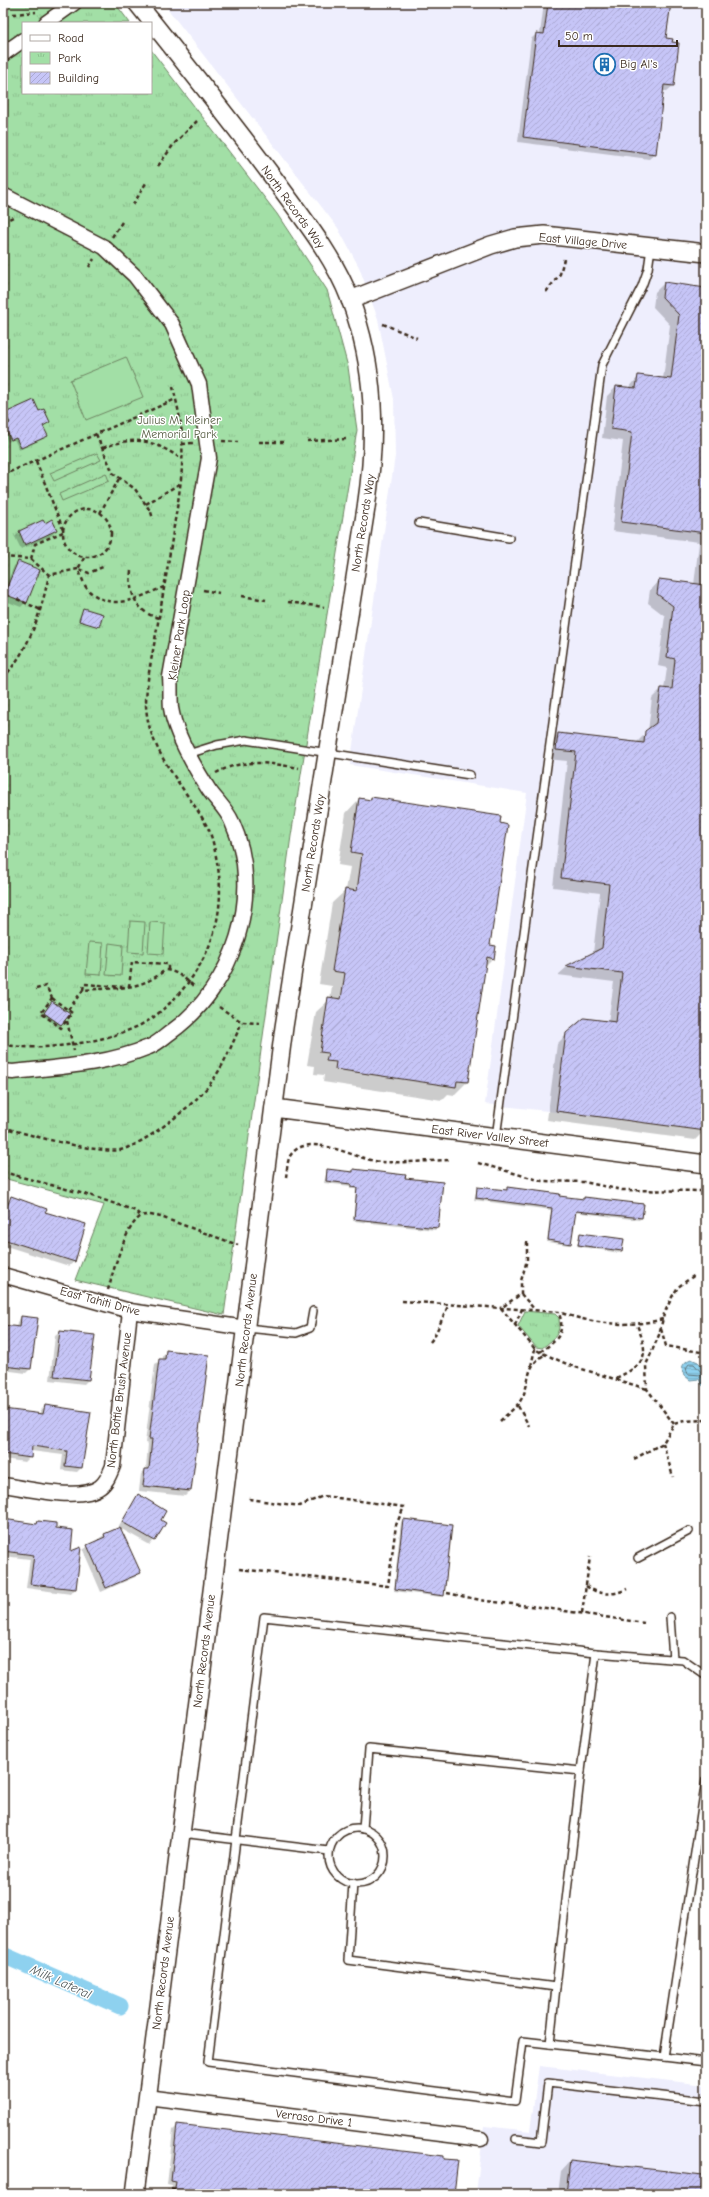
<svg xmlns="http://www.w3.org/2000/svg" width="709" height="2197" font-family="'Comic Neue',sans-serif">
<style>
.built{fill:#eeeefd}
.park{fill:url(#park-tufts);stroke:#6e8462}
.pitch{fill:#a2dfa6;stroke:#6e8462}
.water{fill:url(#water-rules);stroke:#6d8e9b}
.shadow{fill:#0003}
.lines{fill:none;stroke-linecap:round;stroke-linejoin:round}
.shore{stroke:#5c6d72;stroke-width:1}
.canal{stroke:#8ed1ef;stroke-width:17}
.building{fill:url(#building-hatch);stroke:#3b2a1e}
.service-casing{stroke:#3b2a1e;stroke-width:10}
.minor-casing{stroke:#3b2a1e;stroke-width:17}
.tertiary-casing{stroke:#3b2a1e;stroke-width:20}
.path{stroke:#3b2a1e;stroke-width:2.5;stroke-dasharray:4 3;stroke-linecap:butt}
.service{stroke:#fff;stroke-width:7}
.minor{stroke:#fff;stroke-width:14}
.tertiary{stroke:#fff;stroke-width:17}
.labels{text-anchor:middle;stroke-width:3;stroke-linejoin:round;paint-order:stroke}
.poi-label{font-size:12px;fill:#3b2a1e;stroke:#fff;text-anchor:start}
.street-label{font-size:12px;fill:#3b2a1e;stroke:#fff}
.park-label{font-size:12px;fill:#5a6047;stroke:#fff}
.water-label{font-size:13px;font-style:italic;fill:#545c5d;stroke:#fff}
</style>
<defs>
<pattern id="park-tufts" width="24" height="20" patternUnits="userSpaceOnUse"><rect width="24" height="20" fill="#a2dfa6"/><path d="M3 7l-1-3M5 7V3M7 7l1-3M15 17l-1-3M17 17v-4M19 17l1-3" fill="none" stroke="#8cc08e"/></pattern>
<pattern id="water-rules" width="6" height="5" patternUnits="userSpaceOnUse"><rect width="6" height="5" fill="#8ed1ef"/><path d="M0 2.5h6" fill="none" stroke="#7bb4cc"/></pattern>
<pattern id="building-hatch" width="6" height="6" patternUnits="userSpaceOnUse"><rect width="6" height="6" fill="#c6c5f7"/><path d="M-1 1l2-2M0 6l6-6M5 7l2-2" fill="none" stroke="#aba9d3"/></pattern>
</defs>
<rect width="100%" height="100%" fill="#fff"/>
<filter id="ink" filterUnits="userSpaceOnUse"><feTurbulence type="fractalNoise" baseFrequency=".025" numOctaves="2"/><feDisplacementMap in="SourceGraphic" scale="8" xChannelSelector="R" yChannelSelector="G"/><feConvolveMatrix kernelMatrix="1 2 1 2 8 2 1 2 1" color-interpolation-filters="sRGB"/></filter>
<g filter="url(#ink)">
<!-- built -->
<g class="built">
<polygon points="163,3 706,3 706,1129 485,1104 527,793 350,765 395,456 394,399 378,319 359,267 338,228"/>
<polygon points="539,2066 706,2085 706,2194 476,2194 484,2126 530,2131"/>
</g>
<!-- park -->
<g class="park">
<polygon points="3,3 115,3 130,23 23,23 23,93 151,93 151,50 277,214 327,290 348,367 357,430 291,836 224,1315 75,1280 104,1205 3,1178"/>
<path d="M 525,1311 L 555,1314 L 559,1318 C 561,1334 554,1339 542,1348 L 536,1347 L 518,1326 Z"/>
</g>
<!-- pitch -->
<g class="pitch">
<polygon points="126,357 143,397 86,420 70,380"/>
<polygon points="97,453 101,460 54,481 50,473"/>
<polygon points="106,473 109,481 62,501 59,494"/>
<polygon points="130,921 145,922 143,953 128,952"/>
<polygon points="150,922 165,923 163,954 148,953"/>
<polygon points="89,942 103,943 101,975 86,974"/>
<polygon points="109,943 123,945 121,976 106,975"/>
</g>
<!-- water -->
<path class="water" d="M 691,1359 L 698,1362 L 706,1370 L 706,1387 L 702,1385 L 699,1379 L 690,1380 L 684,1375 C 680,1368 683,1362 691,1359 Z"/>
<!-- shadow -->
<g class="shadow">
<polygon points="544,3 670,3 665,39 673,86 667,91 663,91 655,153 649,159 518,142 531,39 536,34 540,34"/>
<polygon points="664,283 706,289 706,1119 705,1130 695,1140 547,1120 557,1044 567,1034 608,1022 614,982 558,975 567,967 593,953 600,893 553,887 567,761 547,759 549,743 558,734 636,743 648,731 652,698 661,689 664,689 667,668 658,666 665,616 648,603 650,590 659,580 694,585 699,542 612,531 623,441 602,438 607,396 616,387 629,388 638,377 663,379 670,325 653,307 655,292"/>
<polygon points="38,413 49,422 43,426 47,436 45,438 19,450 14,439 8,442 3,430 3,428 8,425 4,416 6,414"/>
<polygon points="44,524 56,530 52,535 21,549 15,537 20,532"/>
<polygon points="18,562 26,602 21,607 3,600 3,592 14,566"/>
<polygon points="83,609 98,626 78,620"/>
<polygon points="78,622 97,628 77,623"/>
<polygon points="372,798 499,824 489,946 493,958 485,966 467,1082 454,1095 448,1094 442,1100 323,1082 324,1075 314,1074 315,1066 307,1065 316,1012 330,999 332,986 319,984 332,903 346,890 350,867 338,865 346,813 359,799 369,801"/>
<polygon points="50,1004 68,1014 58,1027 43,1015"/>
<polygon points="327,1170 351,1172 353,1170 404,1179 437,1228 435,1230 353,1221 356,1189 350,1189 350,1186 324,1183"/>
<polygon points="477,1188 505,1191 507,1189 582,1200 585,1198 641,1218 639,1220 574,1212 571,1243 569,1245 547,1242 551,1210 474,1200"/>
<polygon points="12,1197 44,1212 85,1225 74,1262 69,1266 9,1247 5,1250 3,1249 3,1205 5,1206"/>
<polygon points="580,1234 621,1251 619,1253 577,1246"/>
<polygon points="21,1317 30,1369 26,1373 3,1370 3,1326 16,1328 17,1322"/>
<polygon points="60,1332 89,1379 84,1384 50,1380 55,1336"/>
<polygon points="167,1351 208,1356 190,1491 185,1496 139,1491 141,1474 146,1469 148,1444 145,1443 155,1364 162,1360 162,1356"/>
<polygon points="45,1406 81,1468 77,1472 61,1470 63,1455 31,1451 30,1457 25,1462 3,1459 3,1409 40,1415 40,1411"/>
<polygon points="138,1495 160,1520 154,1540 150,1545 118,1527"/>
<polygon points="3,1520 36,1524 38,1522 55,1529 70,1553 80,1548 75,1589 71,1594 26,1588 30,1559 3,1556"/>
<polygon points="403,1520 443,1595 441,1597 394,1591 401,1522"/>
<polygon points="120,1528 140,1573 135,1577 101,1592 83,1550 104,1535"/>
<polygon points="178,2125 443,2157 453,2194 171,2194 172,2186 167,2185 173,2130"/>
<polygon points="570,2161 700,2194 558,2194 561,2171"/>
</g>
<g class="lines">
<!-- shore -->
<polyline class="shore" points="706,1373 702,1373 694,1364 689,1364 686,1368 688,1374 701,1375 706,1383"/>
<!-- canal -->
<polyline class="canal" points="3,1955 120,2006"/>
</g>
<!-- building -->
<g class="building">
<polygon points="548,3 671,3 666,38 673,39 672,42 679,43 674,86 664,85 656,154 523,137 536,33 544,34"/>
<polygon points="664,282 706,288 706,533 621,522 632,432 611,429 616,386 636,388 638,375 671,379 679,315 662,297"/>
<polygon points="34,400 39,411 44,409 50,422 43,426 48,436 21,448 16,438 11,440 4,426 10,423 5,413"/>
<polygon points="52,519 57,530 25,545 19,531 43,520 45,523"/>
<polygon points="18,561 40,570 27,603 4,594"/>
<polygon points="659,579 706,585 706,1131 556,1111 566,1033 584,1018 616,1022 622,973 566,966 602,948 609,884 561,878 576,752 556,750 558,733 644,743 645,731 656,723 661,688 672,689 675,659 667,657 673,606 657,594"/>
<polygon points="83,608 103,614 99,627 79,621"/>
<polygon points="371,797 501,816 500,823 508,825 490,945 496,946 494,959 487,957 468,1082 457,1081 456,1087 335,1069 336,1062 326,1061 328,1053 320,1052 328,997 341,999 345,973 332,971 345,889 357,891 362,854 351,852 359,798 371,800"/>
<polygon points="52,1001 70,1014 61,1025 44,1013"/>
<polygon points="327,1169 353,1172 353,1169 406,1175 405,1178 443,1182 438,1228 354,1219 357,1188 351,1187 351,1184 326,1181"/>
<polygon points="477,1187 507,1190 507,1187 560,1194 559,1196 584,1199 584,1197 644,1204 642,1218 576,1211 571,1244 548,1240 552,1208 476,1198"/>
<polygon points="11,1196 47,1209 45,1212 86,1224 75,1262 3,1239 3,1218"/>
<polygon points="580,1233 624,1239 622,1251 578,1245"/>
<polygon points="21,1316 38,1318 31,1369 3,1366 3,1325 20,1327"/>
<polygon points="60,1331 95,1335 89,1380 54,1376"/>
<polygon points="166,1350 209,1355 191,1491 143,1486 145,1469 149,1469 152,1439 149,1439 159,1359 165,1359"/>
<polygon points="45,1405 91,1412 82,1468 65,1466 67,1451 32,1446 31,1458 3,1454 3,1409 43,1414"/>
<polygon points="138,1494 166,1511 161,1520 166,1523 155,1541 122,1522"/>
<polygon points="3,1519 37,1524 38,1521 56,1523 56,1528 73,1530 71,1551 81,1547 76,1589 30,1584 34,1555 3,1551"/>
<polygon points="403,1519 452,1525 444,1596 395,1589"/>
<polygon points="120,1527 141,1573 106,1588 87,1545 105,1537 104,1534"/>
<polygon points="177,2124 444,2156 444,2159 458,2160 454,2194 259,2194 239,2191 237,2194 174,2194 176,2182 171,2181"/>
<polygon points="570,2160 703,2175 701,2194 566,2194"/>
</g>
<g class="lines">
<defs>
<g id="service">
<polyline points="504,3 504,5"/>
<polyline points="419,523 509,538"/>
<polyline points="188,754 217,745 246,740 470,775"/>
<polyline points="496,1137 602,365 642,286 648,269 651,248"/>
<polyline points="246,1328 296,1333 310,1328 313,1311"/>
<polyline points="638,1558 689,1531"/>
<polyline points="670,1617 673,1659"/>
<polyline points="706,1676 683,1660 596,1653 264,1617 208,2062 515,2101 523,2041 664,2057 706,1780"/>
<polyline points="581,1771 596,1653"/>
<circle cx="357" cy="1856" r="28"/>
<polyline points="181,1833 329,1851"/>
<polyline points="353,1883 348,1960 556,1987 581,1771 369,1749 363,1829"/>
<polyline points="550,2044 556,1987"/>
<polyline points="664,2057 706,2062"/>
<polyline points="516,2139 541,2142 548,2083 706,2101"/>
</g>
<g id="minor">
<polyline points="46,23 74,3"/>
<polyline points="3,54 23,40"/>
<path d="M 3,195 L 104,247 L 135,276 L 172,324 L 199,384 L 209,458 L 170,677 C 171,687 170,698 171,708 C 175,734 195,768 209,790 C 216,800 227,810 232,822 C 265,894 234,987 171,1032 C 164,1037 157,1044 149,1047 C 105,1065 59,1067 13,1072 L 3,1071"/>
<polyline points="3,1275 130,1311 246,1328"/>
<path d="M 3,1485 C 27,1488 80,1502 100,1487 C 107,1482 110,1473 113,1466 L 130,1311"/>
<polyline points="147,2097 481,2139"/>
</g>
<g id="tertiary">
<polyline points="350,300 491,245 515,238 544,235 706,253"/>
<polyline points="274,1108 706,1164"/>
<path d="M 135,2194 L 284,1027 L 366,508 C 377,435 376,369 350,299 C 334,257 305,221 278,184 C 233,123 185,63 137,3"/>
</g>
</defs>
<!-- service casing -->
<use href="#service" class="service-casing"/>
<!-- minor casing -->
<use href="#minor" class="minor-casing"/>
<!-- tertiary casing -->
<use href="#tertiary" class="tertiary-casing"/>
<!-- path -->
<g class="path">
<polyline points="13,14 36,12"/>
<polyline points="158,166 174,144 197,121"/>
<polyline points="133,205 146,183"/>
<polyline points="3,222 13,217"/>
<polyline points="112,237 122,222"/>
<polyline points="89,267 94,259"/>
<polyline points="546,292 560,274 564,259"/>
<polyline points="383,324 417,338"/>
<polyline points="96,434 113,473 135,489 151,512 153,519"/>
<polyline points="222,441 238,442"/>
<polyline points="307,441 348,439"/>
<polyline points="259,442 284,442"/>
<polyline points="182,444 193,443"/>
<path d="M 103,448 C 135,435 153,440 182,459"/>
<polyline points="36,461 63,529"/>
<polyline points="3,475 176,399"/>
<polyline points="146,504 181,483"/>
<circle cx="87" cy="533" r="24"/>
<polyline points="100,513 120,477"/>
<polyline points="3,557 31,559 49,575"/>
<polyline points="84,558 78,569 89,573 105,566"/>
<polyline points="31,559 35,544 63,532"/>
<path d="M 131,571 C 128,593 137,613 159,618"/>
<polyline points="203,590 219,593"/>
<polyline points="242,596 266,600"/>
<polyline points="17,599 41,610"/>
<polyline points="288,602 324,607"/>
<path d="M 3,678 C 30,649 41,612 49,575 L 78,569 C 81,575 84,586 89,591 C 115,613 138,597 164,587"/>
<path d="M 216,773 C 243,758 270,763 299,768"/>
<polyline points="129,987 132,962 168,964 168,970"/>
<polyline points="36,989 46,986 52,998"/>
<polyline points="83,990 84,984 124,987"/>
<polygon points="52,998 72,1013 61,1028 41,1013"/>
<polyline points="219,1007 242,1022 260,1023"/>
<path d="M 68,1010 L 83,990 C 115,987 139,992 165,970 C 178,971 186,980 195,987"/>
<polyline points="67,1021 74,1051"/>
<path d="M 3,1044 C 41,1054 125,1040 155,1016 C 203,978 229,923 217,862 C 215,851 213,840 209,830 C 188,789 148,754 146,705 C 146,682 152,657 156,634 C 162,600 168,566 173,532 C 178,502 184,471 182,441 C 182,423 177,404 173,387"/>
<path d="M 3,1127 C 24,1134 100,1154 120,1150 C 144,1145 195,1104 210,1084 C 224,1066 233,1042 242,1022"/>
<polyline points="478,1163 542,1181 584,1182 622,1190 706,1191"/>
<polyline points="3,1172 92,1196 136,1211 141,1217"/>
<path d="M 286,1177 C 287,1171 287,1162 290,1156 C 307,1129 356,1160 381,1162 C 404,1163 427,1161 449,1160"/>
<polyline points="527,1242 527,1260 521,1281 521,1294 501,1308 535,1349 540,1352 569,1365 647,1389"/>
<path d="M 108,1290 C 113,1272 125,1227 140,1217 C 146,1213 155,1216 161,1217 L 238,1245"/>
<polyline points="521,1294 535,1310"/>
<path d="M 402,1301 L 559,1312 C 592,1324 629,1328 663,1319"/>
<polyline points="515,1325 522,1309"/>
<polyline points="661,1329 666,1346 706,1353"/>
<polyline points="430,1342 434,1337 448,1306"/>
<path d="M 540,1352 C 556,1341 566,1334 559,1313"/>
<polyline points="531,1366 535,1349"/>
<path d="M 616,1378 C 646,1364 650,1356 637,1325"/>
<polyline points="518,1406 529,1426"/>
<path d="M 500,1421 C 508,1413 518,1407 523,1396 C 531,1378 525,1367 544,1355"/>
<polyline points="674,1424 647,1389 646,1365 659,1335 664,1314 672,1297 678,1287 695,1275"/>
<polyline points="663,1443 673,1477"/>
<polyline points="634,1459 663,1443 674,1424 684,1421 706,1420"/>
<polyline points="239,1569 388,1586 396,1525 404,1507 323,1496 300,1506 249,1499"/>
<path d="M 586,1586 C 599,1595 612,1596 627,1589"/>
<polyline points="447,1593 485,1601 539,1607 644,1623"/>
<polyline points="582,1613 590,1557"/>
<polyline points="201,2193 205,2189 209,2194"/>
<polyline points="168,2194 169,2189 201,2194"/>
<polyline points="219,2194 224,2190 226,2194"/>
<polyline points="241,2194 242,2194"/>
</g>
<!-- service -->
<use href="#service" class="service"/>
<!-- minor -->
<use href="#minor" class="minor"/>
<!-- tertiary -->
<use href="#tertiary" class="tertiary"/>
</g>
</g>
<!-- icons -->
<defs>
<symbol id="building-ring" viewBox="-11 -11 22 22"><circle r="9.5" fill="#fff" stroke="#1f6fb2" stroke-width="1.5"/><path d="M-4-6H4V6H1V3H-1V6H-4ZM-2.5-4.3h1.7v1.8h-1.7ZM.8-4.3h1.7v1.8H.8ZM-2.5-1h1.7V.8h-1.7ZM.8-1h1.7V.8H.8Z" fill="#1f6fb2"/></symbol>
</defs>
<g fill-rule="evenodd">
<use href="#building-ring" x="592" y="52" width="25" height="25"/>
</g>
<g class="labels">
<!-- poi labels -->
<g class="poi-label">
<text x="620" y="68">Big Al's</text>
</g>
<!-- street labels -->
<g class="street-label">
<text transform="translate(293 207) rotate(54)" y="4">North Records Way</text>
<text transform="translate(583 241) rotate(5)" y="4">East Village Drive</text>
<text transform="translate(363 523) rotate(-81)" y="4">North Records Way</text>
<text transform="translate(179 635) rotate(-81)" y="4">Kleiner Park Loop</text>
<text transform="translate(313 843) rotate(-81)" y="4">North Records Way</text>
<text transform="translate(490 1136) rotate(7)" y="4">East River Valley Street</text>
<text transform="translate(100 1301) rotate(15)" y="4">East Tahiti Drive</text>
<text transform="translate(246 1330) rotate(-83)" y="4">North Records Avenue</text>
<text transform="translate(119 1400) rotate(-83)" y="4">North Bottle Brush Avenue</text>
<text transform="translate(204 1651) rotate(-83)" y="4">North Records Avenue</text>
<text transform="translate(163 1973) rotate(-83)" y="4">North Records Avenue</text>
<text transform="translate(314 2118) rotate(7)" y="4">Verraso Drive 1</text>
</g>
<!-- park labels -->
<g class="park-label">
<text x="179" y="424">Julius M. Kleiner<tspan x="179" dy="14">Memorial Park</tspan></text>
</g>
<!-- water labels -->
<g class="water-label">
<text transform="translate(61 1981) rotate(24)" y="5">Milk Lateral</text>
</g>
</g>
<!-- margin -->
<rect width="709" height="2197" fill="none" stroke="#fff" stroke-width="16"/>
<rect x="8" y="8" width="693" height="2181" fill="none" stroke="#3b2a1e" stroke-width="1.5" filter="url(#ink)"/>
<!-- legend -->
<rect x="22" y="22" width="130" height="72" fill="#ffffff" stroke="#b1aaa5"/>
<rect x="30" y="35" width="20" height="6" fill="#ffffff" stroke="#b1aaa5"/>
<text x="58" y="42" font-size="12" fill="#3b2a1e">Road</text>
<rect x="30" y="52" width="20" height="12" fill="url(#park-tufts)" stroke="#b1aaa5"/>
<text x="58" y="62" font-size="12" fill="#3b2a1e">Park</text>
<rect x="30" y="72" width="20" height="12" fill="url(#building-hatch)" stroke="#b1aaa5"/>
<text x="58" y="82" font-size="12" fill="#3b2a1e">Building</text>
<!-- scale -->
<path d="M559 40v6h118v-6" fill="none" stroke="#3b2a1e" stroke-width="2"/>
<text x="565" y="40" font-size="12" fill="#3b2a1e" stroke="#ffffff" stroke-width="3" paint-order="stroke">50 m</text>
</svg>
